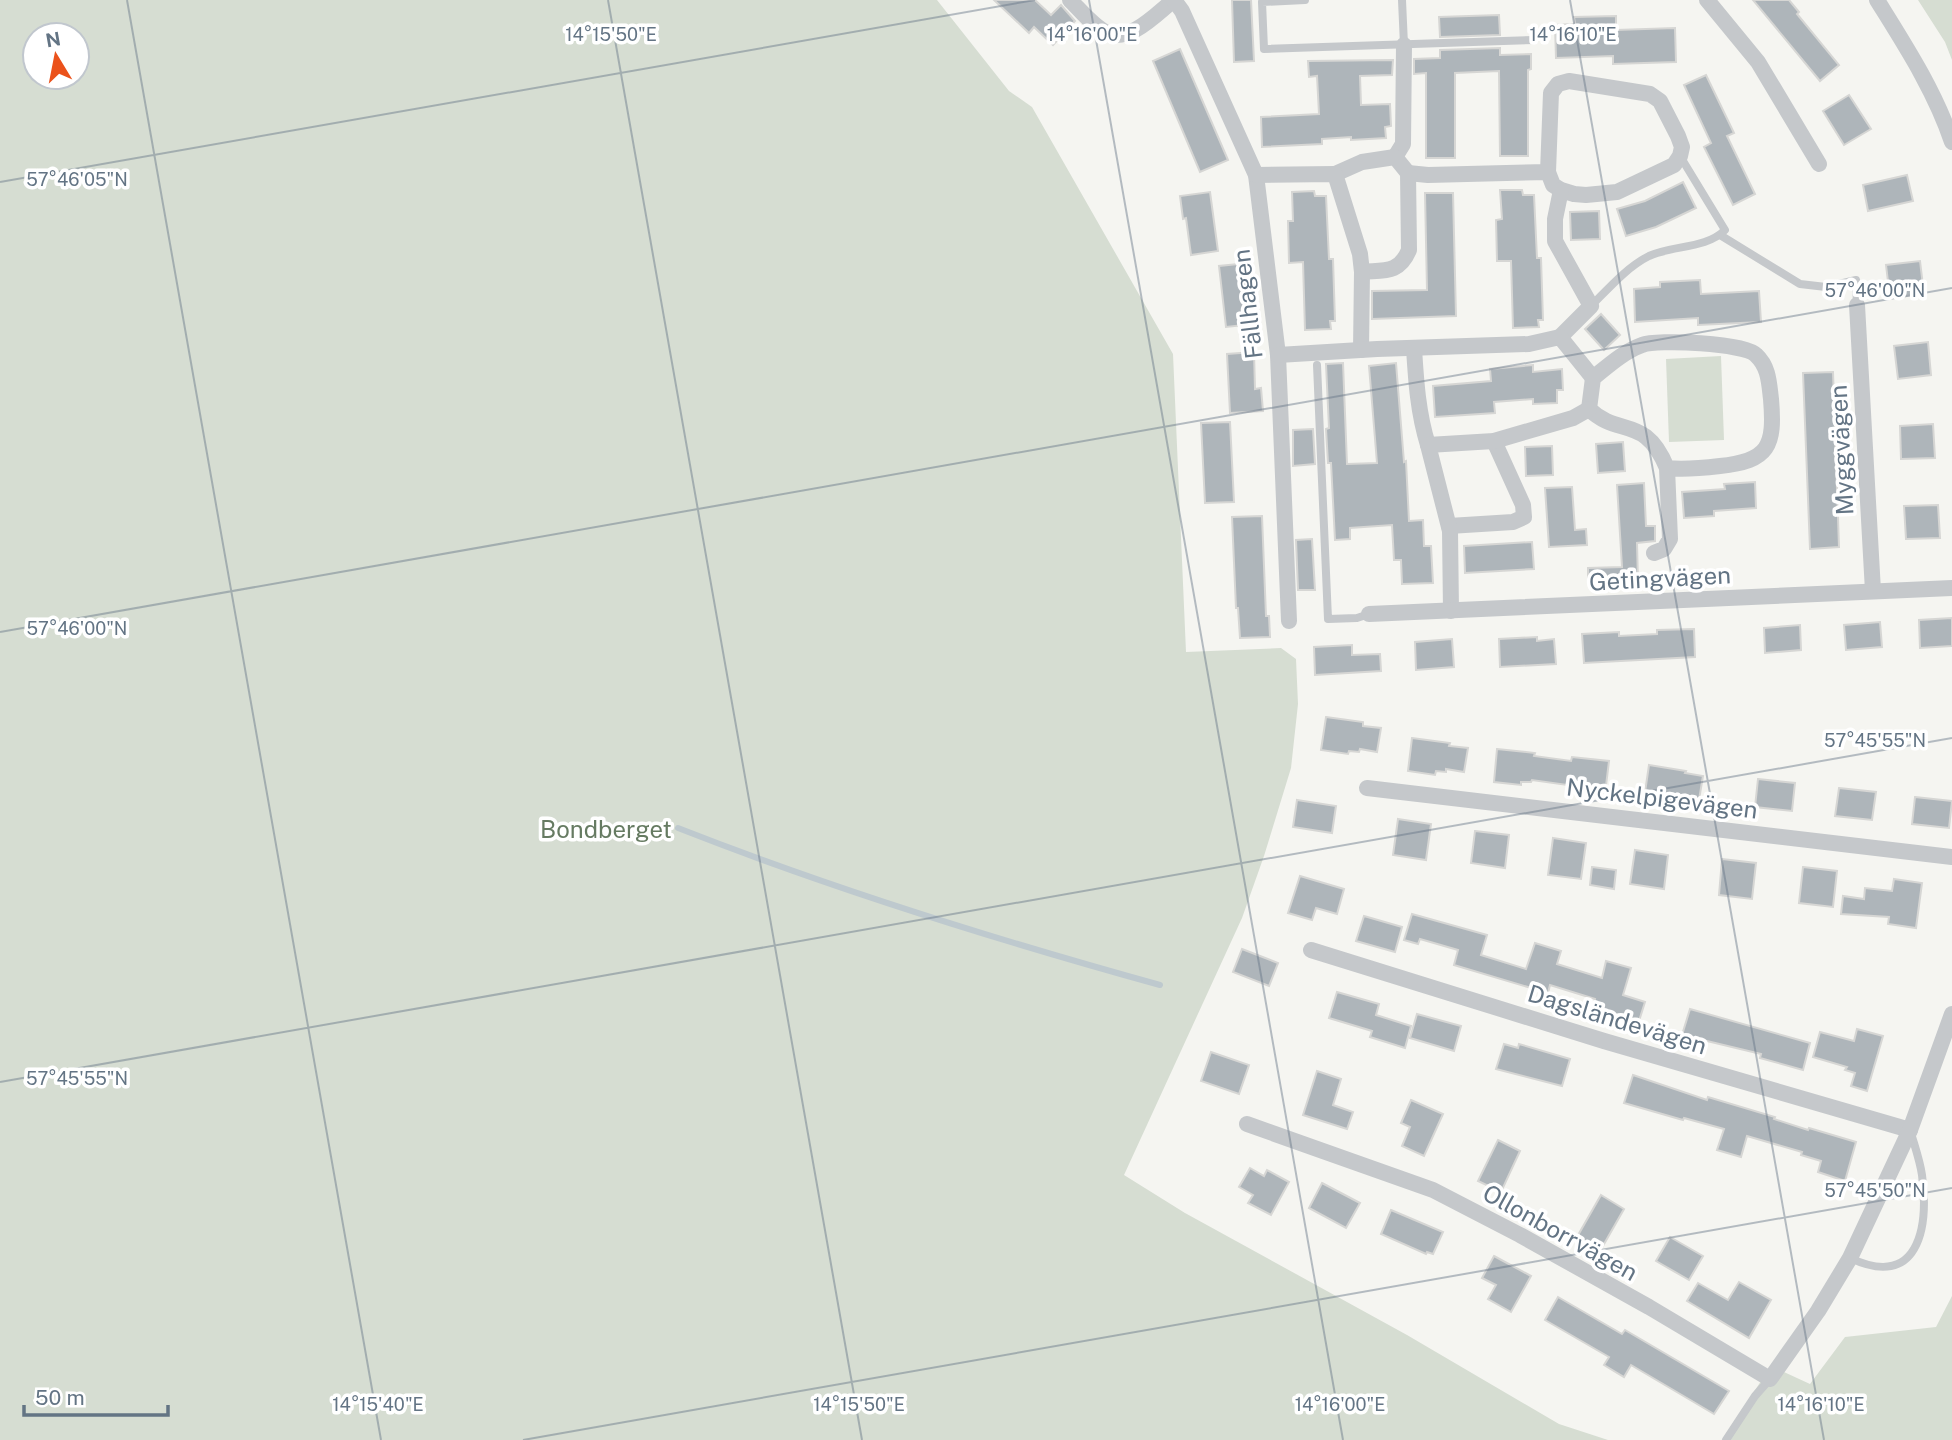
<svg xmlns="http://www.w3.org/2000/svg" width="1952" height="1440" font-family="'Public Sans',sans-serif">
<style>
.green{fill:#d6ddd2;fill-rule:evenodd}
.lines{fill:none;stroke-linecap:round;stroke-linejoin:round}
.stream{stroke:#bec9ce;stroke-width:6}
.building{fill:#aeb5ba;stroke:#d6d6d4;stroke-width:2}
.service{stroke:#c5c8cb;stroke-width:8}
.minor{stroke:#c5c8cb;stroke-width:16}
.ticks{fill:none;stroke:#637484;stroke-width:2;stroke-opacity:0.45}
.labels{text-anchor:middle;stroke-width:7;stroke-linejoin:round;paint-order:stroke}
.street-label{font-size:24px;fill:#637484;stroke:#fff}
.park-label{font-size:24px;fill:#667b62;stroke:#fff}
.ticks-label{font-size:18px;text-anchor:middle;fill:#637484;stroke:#fff;stroke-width:7;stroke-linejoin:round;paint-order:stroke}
</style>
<rect width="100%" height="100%" fill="#f5f5f1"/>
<!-- green -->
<g class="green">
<path d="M 0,0 L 937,0 L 1009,91 L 1032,107 L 1173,354 L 1186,652 L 1281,648 L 1296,659 L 1298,704 L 1291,768 L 1264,856 L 1242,918 L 1124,1175 L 1185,1213 L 1407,1335 L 1559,1424 L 1608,1440 L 0,1440 ZM 35,35 L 77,35 L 77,77 L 35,77 Z"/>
<polygon points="1918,0 1952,0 1952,60 1945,42"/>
<polygon points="1721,356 1724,440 1669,442 1666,359"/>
<polygon points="1952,1296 1952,1440 1722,1440 1771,1366 1810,1384 1845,1337 1936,1327"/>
</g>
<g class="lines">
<!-- stream -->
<path class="stream" d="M 678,828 C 836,890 997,940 1160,985"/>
</g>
<!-- building -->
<g class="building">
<polygon points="994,0 1035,0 1051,15 1061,5 1075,21 1053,45 1034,27 1029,33"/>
<polygon points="1232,0 1251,0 1254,61 1234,62"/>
<polygon points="1753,0 1789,0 1799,12 1797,14 1839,65 1820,81"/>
<polygon points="1499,15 1500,35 1440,37 1439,17"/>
<polygon points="1616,16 1616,30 1675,28 1676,62 1613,64 1613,56 1556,58 1555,25 1575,24 1574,17"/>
<polygon points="1500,48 1500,55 1531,54 1531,69 1528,70 1528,156 1500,156 1499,71 1455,73 1455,158 1426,158 1426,73 1414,74 1414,59 1440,58 1440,50"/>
<polygon points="1180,49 1228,160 1200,172 1153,61"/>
<polygon points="1393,60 1392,75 1360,76 1361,105 1390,104 1391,126 1385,127 1386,138 1351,140 1351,137 1322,139 1322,144 1262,147 1261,117 1319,114 1317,76 1309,77 1308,61"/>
<polygon points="1706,75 1734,133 1727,136 1755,194 1733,205 1704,147 1711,143 1684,85"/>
<polygon points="1849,95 1871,129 1844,145 1823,111"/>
<polygon points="1907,175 1913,201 1868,211 1863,185"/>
<polygon points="1683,182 1696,208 1656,227 1626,236 1617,209 1645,201"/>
<polygon points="1500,190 1522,190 1523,195 1534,195 1537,258 1541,258 1543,320 1538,320 1539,327 1513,328 1511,261 1497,261 1496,220 1502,219"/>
<polygon points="1314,191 1315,196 1326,196 1329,259 1333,259 1335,321 1330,321 1331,329 1305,330 1303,262 1289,263 1288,221 1293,221 1292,192"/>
<polygon points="1210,192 1218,251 1191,255 1186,218 1183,219 1180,196"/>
<polygon points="1425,193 1453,193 1456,316 1372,319 1372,291 1427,290"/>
<polygon points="1599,211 1600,239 1571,240 1570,212"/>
<polygon points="1920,261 1924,294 1890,298 1886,265"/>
<polygon points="1248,263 1251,286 1248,286 1253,324 1226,327 1219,266"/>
<polygon points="1700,280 1701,294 1759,291 1761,322 1698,325 1698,318 1635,322 1634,289 1660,287 1660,282"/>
<polygon points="1601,314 1620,335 1604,350 1585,329"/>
<polygon points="1928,342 1931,375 1898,379 1894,346"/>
<polygon points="1254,352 1255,389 1261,388 1263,411 1230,413 1227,354"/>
<polygon points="1343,363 1347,464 1377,463 1369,366 1396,363 1404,462 1406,461 1409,521 1423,520 1424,546 1431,546 1433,583 1402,584 1401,560 1394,560 1392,525 1350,528 1350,539 1335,540 1331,463 1328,463 1326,429 1329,428 1326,364"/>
<polygon points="1533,365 1533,372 1562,369 1563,390 1557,390 1557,403 1533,404 1533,399 1494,402 1495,413 1435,417 1433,386 1491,381 1490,369"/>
<polygon points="1833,372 1839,547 1810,549 1803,373"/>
<polygon points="1230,422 1234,502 1205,503 1201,423"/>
<polygon points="1933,424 1935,458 1901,459 1900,426"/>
<polygon points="1313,429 1315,464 1293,466 1293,430"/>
<polygon points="1623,442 1625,471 1598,473 1596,444"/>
<polygon points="1552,446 1553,475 1526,476 1525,447"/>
<polygon points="1755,482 1756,508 1714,511 1714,516 1684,518 1682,492 1725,489 1724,484"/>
<polygon points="1644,483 1646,526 1655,526 1655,541 1637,543 1638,581 1588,583 1588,568 1622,567 1617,485"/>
<polygon points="1572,487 1575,530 1586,529 1587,545 1549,547 1545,488"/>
<polygon points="1938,505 1940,538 1906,539 1904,506"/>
<polygon points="1262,516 1266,616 1269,616 1270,637 1240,638 1238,608 1236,608 1232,517"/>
<polygon points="1312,539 1315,590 1298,590 1296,540"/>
<polygon points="1532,542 1534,569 1465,573 1464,546"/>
<polygon points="1952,618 1952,646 1920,648 1919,620"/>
<polygon points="1880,622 1882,647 1846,650 1844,625"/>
<polygon points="1800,625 1801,650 1765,653 1764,628"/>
<polygon points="1694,629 1695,657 1584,663 1582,634 1619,632 1619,636 1657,634 1657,630"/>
<polygon points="1537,637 1537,641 1554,639 1556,664 1500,667 1499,639"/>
<polygon points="1452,639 1454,667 1416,670 1415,642"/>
<polygon points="1352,645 1352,655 1380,654 1381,671 1315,675 1314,647"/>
<polygon points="1326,717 1363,722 1363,726 1381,728 1377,752 1360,749 1359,752 1349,751 1348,754 1321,750"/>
<polygon points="1412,738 1450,743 1449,746 1468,748 1464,772 1446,769 1446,772 1436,771 1435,775 1408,771"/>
<polygon points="1497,749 1535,753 1534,756 1571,761 1572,757 1609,761 1605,794 1578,791 1578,788 1568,787 1568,785 1532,780 1531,782 1521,782 1521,785 1494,782"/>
<polygon points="1649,765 1686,771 1685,773 1703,776 1699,800 1682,798 1681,800 1671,799 1671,802 1644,799"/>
<polygon points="1758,779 1795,783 1792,811 1755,807"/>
<polygon points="1839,788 1876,792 1872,820 1835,816"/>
<polygon points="1915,797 1952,801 1949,828 1912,824"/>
<polygon points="1297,800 1336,806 1332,833 1293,827"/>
<polygon points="1398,819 1431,824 1426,860 1393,855"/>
<polygon points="1475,831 1509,835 1505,868 1471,863"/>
<polygon points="1553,838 1586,843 1581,879 1548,875"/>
<polygon points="1635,850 1668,855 1664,889 1630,884"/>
<polygon points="1722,859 1756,863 1752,899 1719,895"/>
<polygon points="1592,867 1616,870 1614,889 1590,885"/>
<polygon points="1803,867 1837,871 1833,907 1799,903"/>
<polygon points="1300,876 1344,889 1337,914 1316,908 1312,920 1288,913"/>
<polygon points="1894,879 1922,883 1916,928 1888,924 1889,917 1841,914 1843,896 1864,899 1865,888 1892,891"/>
<polygon points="1412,914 1487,935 1481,955 1526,969 1535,943 1561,951 1557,964 1602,978 1606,961 1631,968 1623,995 1645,1002 1639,1021 1593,1007 1595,999 1550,985 1548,993 1454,965 1458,950 1420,939 1418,944 1404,940"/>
<polygon points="1364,916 1402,927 1395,952 1356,941"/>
<polygon points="1242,949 1278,963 1269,986 1233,972"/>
<polygon points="1337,992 1379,1004 1376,1015 1411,1026 1405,1048 1370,1037 1372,1031 1329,1018"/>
<polygon points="1690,1009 1810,1043 1803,1070 1760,1058 1761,1054 1682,1035"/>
<polygon points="1417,1014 1461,1026 1454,1051 1410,1038"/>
<polygon points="1857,1029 1883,1036 1867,1091 1851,1086 1855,1073 1845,1070 1847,1067 1813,1057 1820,1032 1854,1041"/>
<polygon points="1504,1044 1518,1048 1519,1044 1570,1059 1562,1086 1496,1069"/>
<polygon points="1211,1052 1249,1065 1239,1094 1201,1081"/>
<polygon points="1317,1071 1341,1079 1333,1105 1353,1112 1347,1129 1303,1115"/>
<polygon points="1633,1075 1707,1100 1708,1097 1775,1117 1774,1119 1808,1130 1809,1128 1856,1142 1845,1181 1818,1172 1821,1161 1801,1155 1802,1152 1747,1136 1741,1157 1717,1150 1724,1129 1684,1118 1683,1120 1624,1103"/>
<polygon points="1411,1100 1443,1114 1424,1156 1402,1146 1410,1127 1401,1123"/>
<polygon points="1498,1140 1520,1151 1501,1192 1478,1181"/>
<polygon points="1250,1168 1264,1176 1267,1170 1289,1182 1271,1215 1248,1203 1253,1195 1239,1187"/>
<polygon points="1322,1183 1360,1203 1346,1228 1309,1208"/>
<polygon points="1601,1195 1624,1209 1600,1251 1577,1237"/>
<polygon points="1391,1210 1443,1232 1433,1254 1427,1252 1426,1254 1381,1234"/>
<polygon points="1670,1237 1703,1256 1689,1280 1656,1261"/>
<polygon points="1494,1256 1531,1276 1511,1312 1488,1299 1496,1285 1482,1278"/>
<polygon points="1739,1282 1771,1300 1749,1338 1687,1301 1698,1283 1728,1300"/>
<polygon points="1558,1297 1622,1334 1625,1330 1729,1391 1714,1414 1631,1365 1624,1377 1604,1365 1609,1357 1545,1320"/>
</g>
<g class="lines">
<!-- service -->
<g class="service">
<polyline points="1305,0 1262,2 1264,49 1534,40"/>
<polyline points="1402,0 1404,45"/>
<polyline points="1720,235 1800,284 1826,287 1856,280 1857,305"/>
<path d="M 1591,306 C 1608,289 1627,267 1649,256 C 1673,245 1706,249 1725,230 L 1680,156"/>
<polyline points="1317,365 1328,619 1357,618 1369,614"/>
<path d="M 1850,1258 C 1918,1290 1929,1229 1922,1175 C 1920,1161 1915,1147 1911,1133"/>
<polyline points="1726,1440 1755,1396 1770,1379"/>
</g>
<!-- minor -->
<g class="minor">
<path d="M 1070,0 C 1080,10 1094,27 1107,33 C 1131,43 1157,13 1174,0"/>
<polyline points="1174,0 1182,11 1256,175 1278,355 1289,621"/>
<polyline points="1707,0 1758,62 1819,164"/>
<path d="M 1877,0 C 1905,45 1935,91 1952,142"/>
<polyline points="1395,157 1403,144 1404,45"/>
<polyline points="1408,173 1428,175 1548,172 1553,185 1561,190 1574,194 1586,195 1617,192 1674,165 1680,156 1682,147 1678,136 1660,101 1650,94 1569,81 1558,84 1551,93 1548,172"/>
<path d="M 1335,174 L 1362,162 L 1395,157 L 1408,173 L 1409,250 C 1399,274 1384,270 1362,272"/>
<polyline points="1256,175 1335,174 1360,254 1362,272 1361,350"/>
<polyline points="1857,305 1873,591"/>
<polyline points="1560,337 1591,306 1555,241 1555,219 1561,190"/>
<path d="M 1414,348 C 1416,381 1418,413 1428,445"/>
<polyline points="1278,355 1377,349 1529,344 1560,337 1593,378"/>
<polyline points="1449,526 1513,522 1524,517 1523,505 1494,441"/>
<path d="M 1654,553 L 1664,549 L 1670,539 L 1667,468 C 1685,470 1703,468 1720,466 C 1769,461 1775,446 1771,399 C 1769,383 1769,367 1756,355 C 1745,343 1657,339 1642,345 C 1623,352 1608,366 1593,378 L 1589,409 C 1619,438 1645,414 1667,468"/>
<polyline points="1451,611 1450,531 1428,445 1494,441 1573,418 1589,409"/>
<polyline points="1369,614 1952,588"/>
<polyline points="1367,788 1952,857"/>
<polyline points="1311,950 1604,1041 1910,1130"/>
<polyline points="1247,1124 1433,1190 1520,1235 1649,1307 1770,1379 1818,1311 1850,1258 1910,1130 1952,1014"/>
</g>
</g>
<!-- ticks -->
<path class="ticks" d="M 127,0 L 381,1440M 608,0 L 862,1440M 1089,0 L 1343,1440M 1570,0 L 1824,1440M 0,182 L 1035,0M 0,632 L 1952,288M 0,1082 L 1952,738M 523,1440 L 1952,1188"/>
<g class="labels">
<!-- street labels -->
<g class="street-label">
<text transform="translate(1248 304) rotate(-97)" y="8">Fällhagen</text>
<text transform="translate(1842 450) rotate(-93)" y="8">Myggvägen</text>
<text transform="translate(1660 579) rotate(-3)" y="8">Getingvägen</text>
<text transform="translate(1662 799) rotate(7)" y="8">Nyckelpigevägen</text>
<text transform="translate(1617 1020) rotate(17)" y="8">Dagsländevägen</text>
<text transform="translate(1560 1233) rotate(29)" y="8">Ollonborrvägen</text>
</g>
<!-- park labels -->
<g class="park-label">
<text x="606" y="838">Bondberget</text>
</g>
</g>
<g class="ticks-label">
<text x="611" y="41">14°15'50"E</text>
<text x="1092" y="41">14°16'00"E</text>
<text x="1573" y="41">14°16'10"E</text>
<text x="77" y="186">57°46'05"N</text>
<text x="1875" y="297">57°46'00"N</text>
<text x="77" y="635">57°46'00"N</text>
<text x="1875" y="747">57°45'55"N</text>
<text x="77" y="1085">57°45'55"N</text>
<text x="1875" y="1197">57°45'50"N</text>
<text x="378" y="1411">14°15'40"E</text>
<text x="859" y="1411">14°15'50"E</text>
<text x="1340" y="1411">14°16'00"E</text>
<text x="1821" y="1411">14°16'10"E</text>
</g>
<!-- north arrow -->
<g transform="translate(56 56) rotate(350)"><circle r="33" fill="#ffffff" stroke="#c1c7ce" stroke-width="2"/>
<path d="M0-5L12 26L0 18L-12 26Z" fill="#eb521b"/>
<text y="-10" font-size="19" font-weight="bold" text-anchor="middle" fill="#637484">N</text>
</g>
<!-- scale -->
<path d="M24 1405v10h144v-10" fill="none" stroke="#637484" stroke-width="3.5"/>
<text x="35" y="1405" font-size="21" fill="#637484" stroke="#ffffff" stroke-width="5" paint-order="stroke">50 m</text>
</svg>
